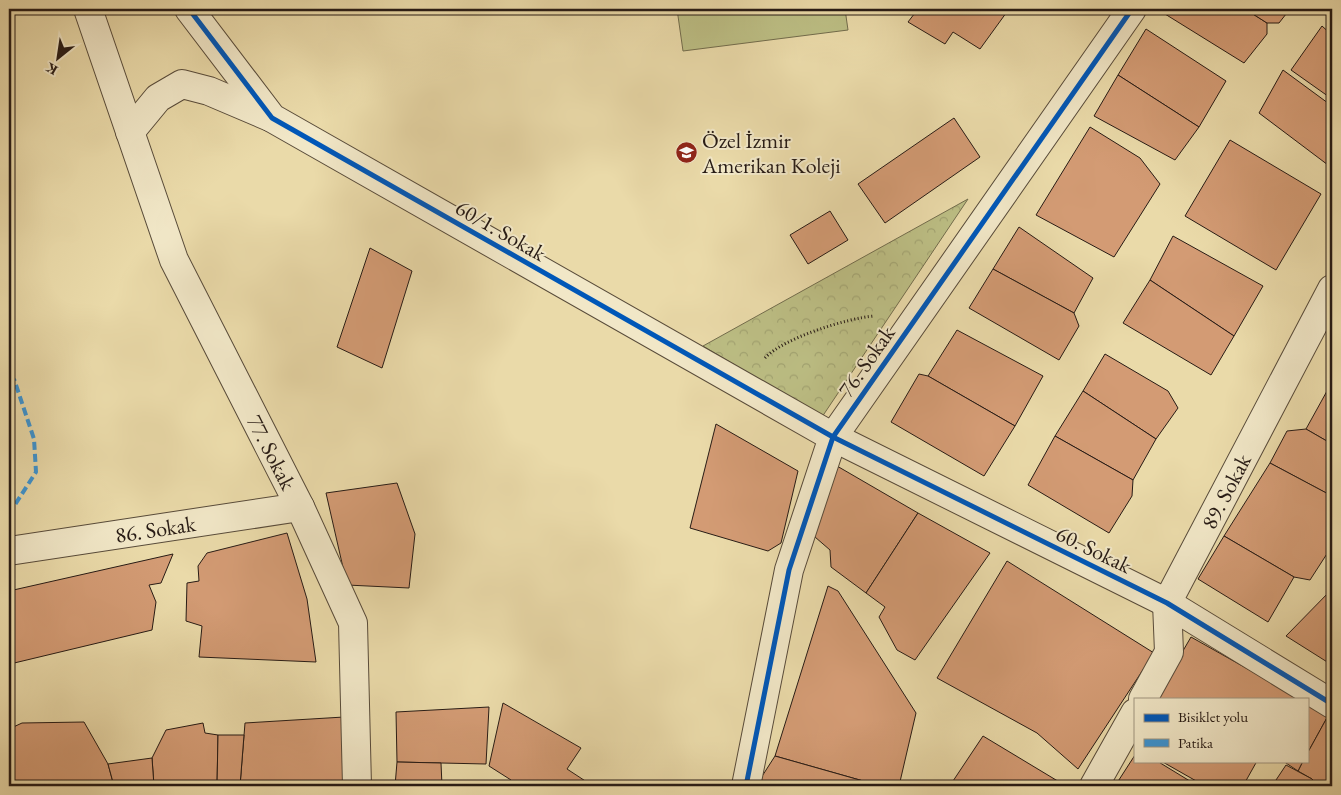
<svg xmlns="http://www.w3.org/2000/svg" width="1341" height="795" font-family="'EB Garamond',serif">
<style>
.green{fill:#bcbe84;stroke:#726c4c}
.park{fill:url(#park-crowns);stroke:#726c4c}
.building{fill:#d39b74;stroke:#271b15}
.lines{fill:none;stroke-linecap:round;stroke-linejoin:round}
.minor-casing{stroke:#584b3a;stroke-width:30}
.path{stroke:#271b15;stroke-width:3;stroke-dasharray:1 2.5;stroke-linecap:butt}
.minor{stroke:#f1e7c7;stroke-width:28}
.quiet{stroke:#3b94d3;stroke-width:4;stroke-dasharray:8 4;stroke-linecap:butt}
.cycleway-casing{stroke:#f1e7c7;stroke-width:8}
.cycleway{stroke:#0057b8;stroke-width:5}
.labels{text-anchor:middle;stroke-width:4;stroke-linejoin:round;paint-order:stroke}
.poi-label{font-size:22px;fill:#271b15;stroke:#f1e7c7;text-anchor:start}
.street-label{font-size:22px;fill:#271b15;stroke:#f1e7c7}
</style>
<defs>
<pattern id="park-crowns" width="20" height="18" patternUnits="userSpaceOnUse" patternTransform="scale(1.25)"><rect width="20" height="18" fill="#bcbe84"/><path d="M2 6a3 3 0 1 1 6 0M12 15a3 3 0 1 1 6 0" fill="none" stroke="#a2a371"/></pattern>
</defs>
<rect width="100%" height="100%" fill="#eadaa9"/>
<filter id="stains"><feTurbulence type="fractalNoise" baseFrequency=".004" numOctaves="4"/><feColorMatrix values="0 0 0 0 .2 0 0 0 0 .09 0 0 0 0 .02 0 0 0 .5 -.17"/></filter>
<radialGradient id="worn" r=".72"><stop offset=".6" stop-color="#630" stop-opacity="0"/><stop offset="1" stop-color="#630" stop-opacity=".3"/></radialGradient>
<!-- green -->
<polygon class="green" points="677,9 845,9 848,30 683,51"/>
<!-- park -->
<polygon class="park" points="968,199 822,417 703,346"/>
<!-- building -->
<g class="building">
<polygon points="918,9 1009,9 980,49 953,32 945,44 908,22"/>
<polygon points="1169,9 1245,9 1267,23 1267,34 1244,63 1165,14"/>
<polygon points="1245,9 1290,9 1279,23 1267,23"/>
<polygon points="1322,26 1332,35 1332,99 1291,70"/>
<polygon points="1146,29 1226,81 1199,127 1118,75"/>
<polygon points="1283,70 1332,106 1332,168 1259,113"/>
<polygon points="1118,75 1199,127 1175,160 1094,116"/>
<polygon points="954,118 980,157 885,223 858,184"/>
<polygon points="1090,127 1140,158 1160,184 1114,257 1036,215"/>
<polygon points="1230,140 1321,194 1276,270 1185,216"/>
<polygon points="830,211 848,240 808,264 790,235"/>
<polygon points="1019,227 1093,278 1074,313 993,269"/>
<polygon points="1173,236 1263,286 1234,336 1150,280"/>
<polygon points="370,248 412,271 382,368 337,347"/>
<polygon points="993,269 1074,313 1079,326 1059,360 969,308"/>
<polygon points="1150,280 1234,336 1211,375 1123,323"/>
<polygon points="957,330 1043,376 1015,426 928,376"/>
<polygon points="1105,354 1168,391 1178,408 1156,439 1083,391"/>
<polygon points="919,374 928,376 1015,426 984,476 891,422"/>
<polygon points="1083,391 1156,439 1133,480 1055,436"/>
<polygon points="1327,391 1332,395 1332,444 1306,429"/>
<polygon points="716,424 798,471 781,543 768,551 690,528"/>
<polygon points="1306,429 1332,444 1332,496 1270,463 1287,431"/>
<polygon points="1055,436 1133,480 1132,496 1109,533 1028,485"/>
<polygon points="1270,463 1332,496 1332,546 1310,580 1294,577 1224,536"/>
<polygon points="837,466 918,513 866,593 831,567 830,550 815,537 814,525"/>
<polygon points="397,483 415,534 409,588 347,585 326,493"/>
<polygon points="918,513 990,553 915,660 897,650 879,617 885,607 866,593"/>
<polygon points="287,533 307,599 316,662 199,657 202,626 186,621 187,583 199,581 198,566 207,553"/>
<polygon points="1224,536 1294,577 1268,622 1198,579"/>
<polygon points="173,554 161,583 149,585 156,602 152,630 10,664 9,591"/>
<polygon points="1007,561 1154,653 1078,769 1037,733 937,678"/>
<polygon points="828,586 838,591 916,713 899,786 881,786 775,756"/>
<polygon points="1332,589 1332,665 1286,636"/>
<polygon points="1191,637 1301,699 1155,699"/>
<polygon points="1307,702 1329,714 1307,754"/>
<polygon points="503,703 581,748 567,769 593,786 508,786 511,780 489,766"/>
<polygon points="489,707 486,764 397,762 396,712"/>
<polygon points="1329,714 1332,717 1332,786 1319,786 1312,779 1298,771 1303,761 1307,761 1307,754"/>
<polygon points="344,717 345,786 240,786 245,723"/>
<polygon points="84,722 108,764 114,786 12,786 9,776 9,729 22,723"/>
<polygon points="203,723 205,733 218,735 217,786 154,786 152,758 166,730"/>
<polygon points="218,735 244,735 240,786 217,786"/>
<polygon points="983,736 1066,786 961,786 953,781"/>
<polygon points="1135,755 1135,761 1157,761 1198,786 1115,786"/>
<polygon points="775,756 881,786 759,786 759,781"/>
<polygon points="152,758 154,786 114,786 108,764"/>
<polygon points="1161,761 1257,761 1243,786 1205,786"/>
<polygon points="1283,761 1303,761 1298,771"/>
<polygon points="397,762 441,763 442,786 395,786"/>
<polygon points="1286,765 1312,779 1319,786 1272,786"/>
</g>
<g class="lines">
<defs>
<g id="minor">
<path id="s1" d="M 88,9 L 174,260 L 300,507 L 353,623 L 357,786"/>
<polyline points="189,9 272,118 833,437 1167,603 1332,704"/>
<polyline points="130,132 158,98 182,84 209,91 270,117"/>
<path id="s2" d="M 9,551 L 300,507"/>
<path id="s3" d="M 1143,699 L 1169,652 L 1167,603 L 1332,289"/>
<polyline points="746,786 789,570 833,437 1132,9"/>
<polyline points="1094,786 1135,713"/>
</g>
</defs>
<!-- minor casing -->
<use href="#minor" class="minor-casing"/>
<!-- path -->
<path class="path" d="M 765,358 C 783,338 848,318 874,316"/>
<!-- minor -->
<use href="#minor" class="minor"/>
<!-- quiet -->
<polyline class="quiet" points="9,514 36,472 34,439 14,379"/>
<defs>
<g id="cycleway">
<polyline points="189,9 272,118 833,437 1167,603 1332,704"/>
<polyline points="746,786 789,570 833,437 1132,9"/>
</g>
</defs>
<!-- cycleway casing -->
<use href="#cycleway" class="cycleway-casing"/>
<!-- cycleway -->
<use href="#cycleway" class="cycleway"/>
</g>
<!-- icons -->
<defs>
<symbol id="school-disc" viewBox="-11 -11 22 22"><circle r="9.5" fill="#8f2418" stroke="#f1e7c7"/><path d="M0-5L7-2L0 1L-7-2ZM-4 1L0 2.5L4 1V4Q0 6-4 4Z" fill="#fff"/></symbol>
</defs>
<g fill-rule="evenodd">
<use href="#school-disc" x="674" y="140" width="25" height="25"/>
</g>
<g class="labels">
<!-- poi labels -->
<g class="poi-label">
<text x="702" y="148">Özel İzmir<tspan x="702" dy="25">Amerikan Koleji</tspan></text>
</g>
<!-- street labels -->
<g class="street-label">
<text transform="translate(501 230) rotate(30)" y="8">60/1. Sokak</text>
<text transform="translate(866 361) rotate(-55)" y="8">76. Sokak</text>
<text dy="8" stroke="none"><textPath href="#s1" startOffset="481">77. Sokak</textPath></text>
<text dy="8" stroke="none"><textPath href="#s3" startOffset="229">89. Sokak</textPath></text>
<text dy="8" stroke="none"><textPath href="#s2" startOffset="148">86. Sokak</textPath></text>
<text transform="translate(1094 549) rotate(26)" y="8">60. Sokak</text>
</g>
</g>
<!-- margin -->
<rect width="1341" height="795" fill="none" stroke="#eadaa9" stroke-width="30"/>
<rect x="10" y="10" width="1321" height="775" fill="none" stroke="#271b15" stroke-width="2.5"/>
<rect x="15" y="15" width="1311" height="765" fill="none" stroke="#271b15"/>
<!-- legend -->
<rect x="1134" y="698" width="175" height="65" fill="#f1e7c7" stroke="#a09580"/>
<rect x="1144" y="714" width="25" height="8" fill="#0057b8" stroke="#a09580"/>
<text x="1178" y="722" font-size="15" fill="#271b15">Bisiklet yolu</text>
<rect x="1144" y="739" width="25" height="8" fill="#3b94d3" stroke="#a09580"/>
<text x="1178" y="748" font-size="15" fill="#271b15">Patika</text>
<!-- north arrow -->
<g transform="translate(58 58) rotate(210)" stroke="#f1e7c7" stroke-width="4" paint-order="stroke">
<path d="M0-4L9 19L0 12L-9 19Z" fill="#271b15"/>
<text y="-8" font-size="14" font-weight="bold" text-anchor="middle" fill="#271b15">K</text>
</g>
<rect width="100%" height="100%" filter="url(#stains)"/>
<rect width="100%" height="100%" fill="url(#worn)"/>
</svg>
